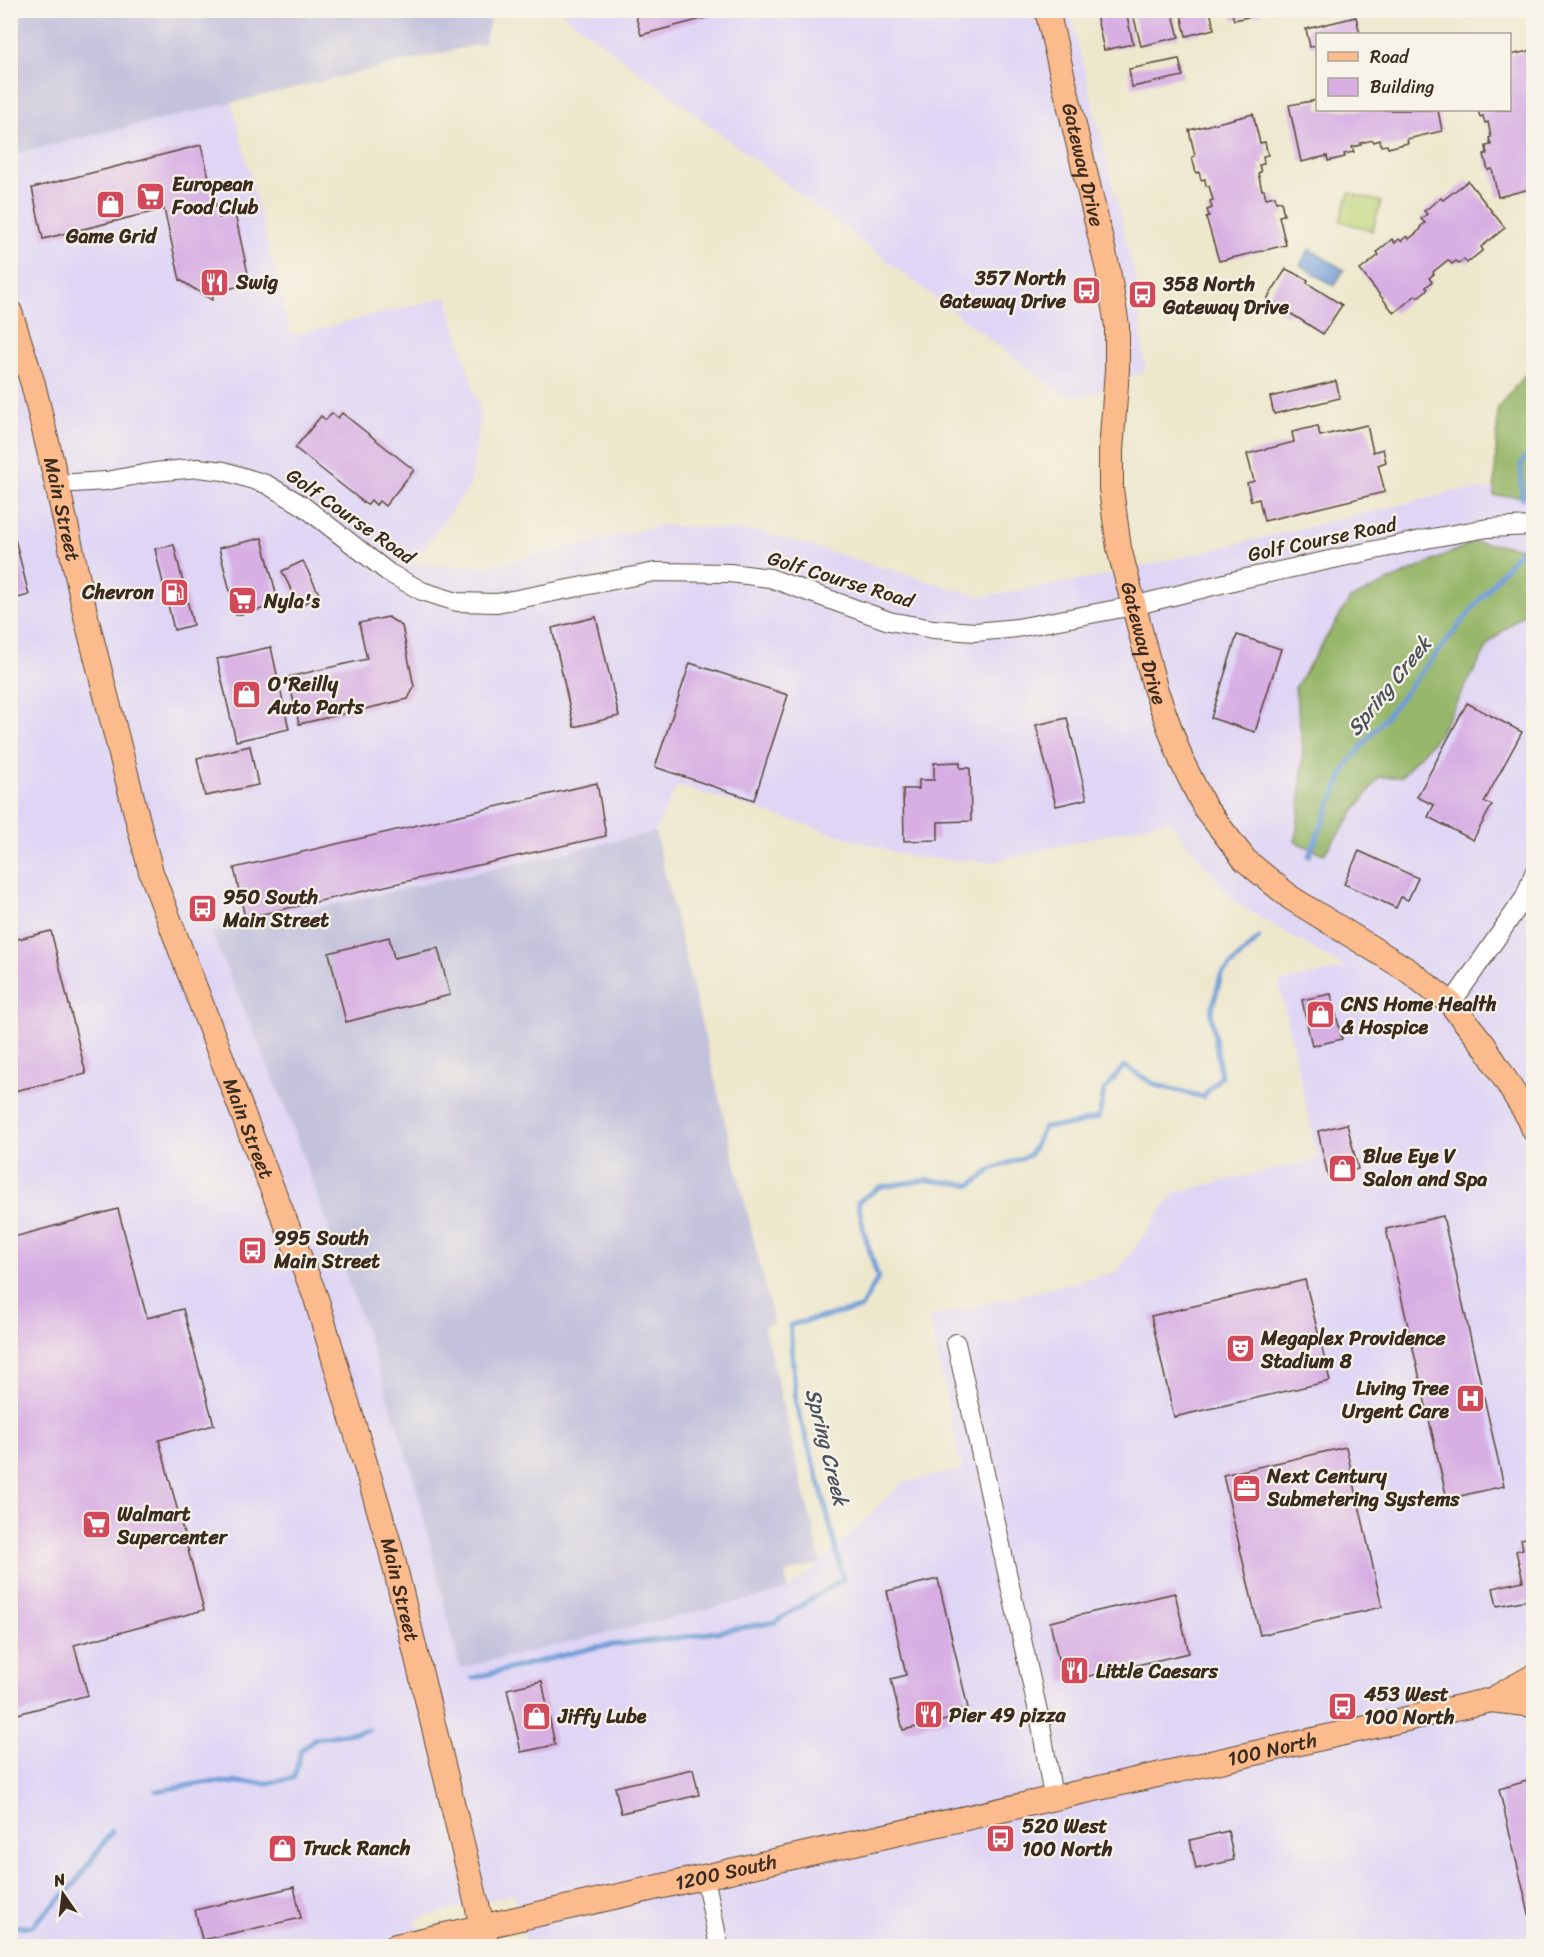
<svg xmlns="http://www.w3.org/2000/svg" width="1544" height="1957" font-family="Sriracha,sans-serif">
<style>
.built{fill:#dfd5f5;fill-rule:evenodd}
.industrial{fill:#c3c1db}
.green{fill:#bed579;stroke:#7c804c;stroke-width:1.5}
.forest{fill:#96b669;stroke:#687044;stroke-width:1.5}
.water{fill:#6f9dd7;stroke:#55647a;stroke-width:1.5}
.lines{fill:none;stroke-linecap:round;stroke-linejoin:round}
.stream{stroke:#6f9dd7;stroke-width:5}
.building{fill:#d7afe3}
.minor-casing{stroke:#564638;stroke-width:20}
.major-casing{stroke:#564638;stroke-width:26}
.minor{stroke:#fff;stroke-width:18}
.major{stroke:#fbbb8d;stroke-width:24}
.labels{text-anchor:middle;stroke-width:4.5;stroke-linejoin:round;paint-order:stroke}
.street-label{font-size:20px;fill:#3b2a1e;stroke:#f7f3e8}
.poi-label{font-size:20px;font-weight:bold;fill:#3b2a1e;stroke:#f7f3e8;text-anchor:start}
.water-label{font-size:21px;font-style:italic;fill:#4d525f;stroke:#f7f3e8}
</style>
<rect width="100%" height="100%" fill="#f7f3e8"/>
<filter id="ink" filterUnits="userSpaceOnUse"><feTurbulence type="fractalNoise" baseFrequency=".0167" numOctaves="2"/><feDisplacementMap in="SourceGraphic" scale="12" xChannelSelector="R" yChannelSelector="G"/><feConvolveMatrix kernelMatrix="1 2 1 2 8 2 1 2 1" color-interpolation-filters="sRGB"/></filter>
<filter id="wash" filterUnits="userSpaceOnUse"><feTurbulence type="fractalNoise" baseFrequency=".008" numOctaves="4" result="noise"/><feDisplacementMap in="SourceGraphic" scale="24" xChannelSelector="R" yChannelSelector="G"/><feGaussianBlur stdDeviation="1.35" result="paint"/><feColorMatrix in="noise" values="0 0 0 0 0 0 0 0 0 0 0 0 0 0 0 0 0 1.4 0 .05"/><feComposite in="paint" operator="in"/></filter>
<g filter="url(#wash)">
<rect width="100%" height="100%" fill="#ede7cc"/>
<!-- built -->
<g class="built">
<polygon points="560,11 1070,11 1138,289 1145,371 1086,396 1064,396"/>
<path d="M 232,103 L 291,336 L 447,297 L 481,415 L 470,486 L 412,564 L 485,567 L 662,525 L 763,532 L 981,597 L 1090,579 L 1463,490 L 1533,488 L 1533,1946 L 527,1946 L 514,1894 L 416,1919 L 422,1946 L 11,1946 L 10,155 ZM 677,785 L 911,857 L 992,862 L 1168,820 L 1236,903 L 1346,968 L 1279,983 L 1318,1159 L 1174,1193 L 1117,1272 L 929,1318 L 962,1470 L 902,1483 L 821,1563 L 788,1589 L 460,1668 L 412,1470 L 356,1303 L 285,1106 L 211,932 L 655,832 Z"/>
</g>
<!-- industrial -->
<g class="industrial">
<polygon points="491,11 492,14 484,43 11,155 11,11"/>
<polygon points="655,832 774,1323 764,1326 821,1563 785,1573 788,1590 460,1668 412,1470 356,1303 285,1106 211,932"/>
</g>
<!-- green -->
<polygon class="green" points="1349,193 1381,202 1372,231 1340,221"/>
<!-- forest -->
<g class="forest">
<polygon points="1533,365 1533,496 1494,496 1498,408"/>
<polygon points="1474,542 1533,549 1534,602 1531,607 1490,642 1439,734 1401,777 1379,777 1324,854 1295,842 1300,806 1303,749 1295,688 1350,599"/>
</g>
<!-- water -->
<polygon class="water" points="1309,249 1344,270 1334,286 1300,265"/>
<g class="lines">
<!-- stream -->
<g class="stream">
<polyline points="1522,498 1521,464 1534,446"/>
<polyline points="1309,856 1347,765 1519,551"/>
<polyline points="473,1678 596,1647 692,1636 775,1622 843,1579 822,1492 796,1404 790,1325 861,1308 878,1278 864,1232 858,1202 880,1187 927,1180 972,1185 992,1169 1030,1155 1044,1127 1072,1125 1099,1117 1104,1091 1124,1066 1156,1085 1203,1097 1221,1076 1211,1013 1221,975 1259,938"/>
<polyline points="156,1791 209,1782 269,1783 294,1778 301,1750 314,1739 369,1730"/>
<polyline points="10,1927 32,1926 73,1886 112,1831"/>
</g>
</g>
<g id="blocks">
<!-- building -->
<g class="building">
<polygon points="634,10 728,10 728,12 641,35"/>
<polygon points="1095,10 1129,10 1130,15 1127,16 1133,44 1104,50"/>
<polygon points="1148,10 1172,10 1179,37 1141,46 1133,14"/>
<polygon points="1180,10 1210,10 1214,29 1186,36"/>
<polygon points="1231,10 1262,10 1262,14 1234,20"/>
<polygon points="1356,17 1360,34 1318,34 1318,45 1310,47 1306,29"/>
<polygon points="1534,50 1534,188 1498,197 1492,169 1488,170 1484,154 1487,154 1486,146 1491,145 1489,138 1491,137 1488,122 1485,123 1483,116 1480,117 1478,110 1510,110 1510,55"/>
<polygon points="1179,59 1183,76 1132,87 1129,69"/>
<polygon points="1318,100 1318,110 1438,110 1442,131 1407,139 1408,143 1388,148 1387,145 1381,146 1380,140 1374,142 1373,140 1360,143 1361,145 1352,147 1354,152 1344,154 1345,157 1328,161 1327,156 1301,162 1289,105"/>
<polygon points="1253,114 1260,143 1265,142 1268,155 1263,156 1264,164 1259,165 1261,172 1258,173 1262,190 1264,190 1266,198 1275,196 1276,202 1281,201 1284,215 1279,216 1286,245 1219,261 1206,217 1209,216 1207,210 1212,208 1210,201 1213,200 1209,186 1206,186 1205,179 1201,180 1199,172 1196,173 1192,157 1195,156 1189,130"/>
<polygon points="201,145 219,218 235,214 250,283 214,293 212,300 180,280 164,209 43,239 32,188"/>
<polygon points="1468,181 1505,228 1481,247 1483,250 1467,263 1464,259 1459,263 1456,261 1452,264 1448,260 1433,272 1434,274 1429,278 1432,282 1426,287 1428,289 1418,297 1416,295 1394,313 1360,270 1379,255 1377,252 1392,239 1395,243 1399,239 1401,241 1407,236 1409,239 1421,229 1420,227 1425,223 1421,219 1427,214 1424,211 1441,198 1443,200"/>
<polygon points="1286,269 1308,280 1307,283 1342,305 1323,334 1290,313 1287,316 1274,308 1276,305 1267,299"/>
<polygon points="1336,381 1340,398 1274,414 1270,397"/>
<polygon points="332,413 338,418 342,413 414,470 385,506 379,501 376,505 371,500 367,505 295,448 321,416 326,420"/>
<polygon points="1367,425 1373,452 1383,449 1386,462 1378,465 1385,492 1264,521 1259,499 1251,501 1247,483 1254,481 1247,454 1294,442 1292,432 1318,426 1320,436"/>
<polygon points="10,531 13,531 29,595 10,600"/>
<polygon points="262,538 279,605 236,615 219,548"/>
<polygon points="174,545 193,625 174,630 155,549"/>
<polygon points="303,561 320,596 299,606 282,571"/>
<polygon points="388,617 402,626 414,687 408,699 299,724 288,677 367,659 359,623"/>
<polygon points="596,617 619,716 574,727 552,628"/>
<polygon points="1237,635 1281,649 1255,732 1211,718"/>
<polygon points="271,647 289,729 236,741 217,659"/>
<polygon points="690,663 788,695 754,800 655,767"/>
<polygon points="1467,703 1522,732 1484,802 1492,805 1473,840 1428,817 1434,805 1417,797"/>
<polygon points="1067,718 1087,799 1056,806 1036,725"/>
<polygon points="250,746 258,785 205,796 197,758"/>
<polygon points="960,762 960,768 970,768 971,821 938,822 938,840 904,841 903,789 919,789 919,780 934,780 934,763"/>
<polygon points="597,783 606,836 245,918 234,868"/>
<polygon points="1359,851 1418,878 1408,900 1401,897 1396,908 1344,884"/>
<polygon points="51,931 86,1074 10,1092 10,941"/>
<polygon points="389,937 394,958 438,948 450,995 346,1022 329,953"/>
<polygon points="1331,994 1342,1039 1312,1046 1302,1000"/>
<polygon points="1347,1124 1358,1169 1328,1176 1318,1131"/>
<polygon points="118,1209 147,1318 183,1309 214,1425 159,1440 204,1610 74,1645 88,1695 10,1716 10,1238"/>
<polygon points="1443,1216 1504,1486 1447,1499 1386,1229"/>
<polygon points="1305,1280 1330,1381 1174,1417 1151,1316"/>
<polygon points="1346,1447 1382,1607 1260,1635 1223,1475"/>
<polygon points="1534,1536 1534,1601 1527,1602 1527,1600 1497,1606 1493,1588 1523,1581 1516,1551 1523,1549 1521,1539"/>
<polygon points="938,1579 968,1708 950,1712 951,1719 903,1730 891,1679 906,1675 887,1591"/>
<polygon points="1175,1593 1189,1653 1063,1682 1050,1622"/>
<polygon points="542,1681 555,1745 521,1752 507,1689"/>
<polygon points="693,1769 699,1795 621,1813 615,1787"/>
<polygon points="1534,1779 1534,1930 1533,1930 1499,1789"/>
<polygon points="1228,1831 1234,1860 1196,1869 1190,1840"/>
<polygon points="294,1887 301,1918 202,1940 195,1910"/>
</g>
</g>
</g>
<g filter="url(#ink)">
<use href="#blocks" fill-opacity="0" stroke="#564638" stroke-width="1.5"/>
<g class="lines">
<defs>
<g id="minor">
<polyline points="57,484 106,481 154,472 198,468 224,471 266,484 302,505 389,573 422,591 457,602 497,603 655,572 730,573 770,578 889,621 933,629 975,632 1017,628 1133,606 1237,580 1426,539 1488,528 1534,526"/>
<polyline points="1451,1004 1525,897 1534,873"/>
<polyline points="956,1343 1041,1725 1053,1798"/>
<polyline points="705,1877 719,1946"/>
</g>
<g id="major">
<path id="s1" d="M 1047,10 L 1108,270 L 1117,326 L 1117,370 L 1111,451 L 1111,489 L 1119,548 L 1155,688 L 1182,762 L 1205,808 L 1245,860 L 1291,898 L 1409,971 L 1451,1004 L 1484,1045 L 1529,1118 L 1534,1130"/>
<path id="s2" d="M 10,312 L 33,384 L 57,484 L 87,621 L 151,872 L 254,1143 L 316,1298 L 390,1547 L 487,1946"/>
<polyline points="1491,1700 1534,1705"/>
<path id="s3" d="M 396,1946 L 1491,1700 L 1534,1676"/>
</g>
</defs>
<!-- minor casing -->
<use href="#minor" class="minor-casing"/>
<!-- major casing -->
<use href="#major" class="major-casing"/>
<!-- minor -->
<use href="#minor" class="minor"/>
<!-- major -->
<use href="#major" class="major"/>
</g>
</g>
<!-- icons -->
<defs>
<symbol id="supermarket-square" viewBox="-11 -11 22 22"><rect x="-9" y="-9" width="18" height="18" rx="4" fill="#d1495b" stroke="#f7f3e8"/><path d="M-6-5.5h2.5l.6 2H6L4.5 2H-2.5L-4.4-4H-6ZM-1.5 3.2a1.3 1.3 0 1 0 .1 0ZM3 3.2a1.3 1.3 0 1 0 .1 0Z" fill="#fff"/></symbol>
<symbol id="shop-square" viewBox="-11 -11 22 22"><rect x="-9" y="-9" width="18" height="18" rx="4" fill="#d1495b" stroke="#f7f3e8"/><path d="M-5-2.5h2.3a2.7 3.5 0 0 1 5.4 0H5L5.5 6h-11ZM-1.5-2.5h3a1.5 2.3 0 0 0-3 0Z" fill="#fff"/></symbol>
<symbol id="restaurant-square" viewBox="-11 -11 22 22"><rect x="-9" y="-9" width="18" height="18" rx="4" fill="#d1495b" stroke="#f7f3e8"/><path d="M-5-6h1v4h1v-4h1v4h1v-4h1v5L-1.5 .5V6h-2V.5L-5-1ZM5-6V6H3V1.5H1.5Q1.5-4 5-6Z" fill="#fff"/></symbol>
<symbol id="bus-square" viewBox="-11 -11 22 22"><rect x="-9" y="-9" width="18" height="18" rx="4" fill="#d1495b" stroke="#f7f3e8"/><path d="M-5-6H5V4H4V6H2V4H-2V6H-4V4H-5ZM-3.5-4V0h7V-4ZM-3.5 1.2v1.5H-2V1.2ZM2 1.2v1.5H3.5V1.2Z" fill="#fff"/></symbol>
<symbol id="fuel-square" viewBox="-11 -11 22 22"><rect x="-9" y="-9" width="18" height="18" rx="4" fill="#d1495b" stroke="#f7f3e8"/><path d="M-5.5-6h7V0h2V4h1.3V-2.5L3-4.5l.8-.8L6-3V5H2.5V1h-1V6h-7ZM-4.2-4.7v3.2H.2V-4.7Z" fill="#fff"/></symbol>
<symbol id="theatre-square" viewBox="-11 -11 22 22"><rect x="-9" y="-9" width="18" height="18" rx="4" fill="#d1495b" stroke="#f7f3e8"/><path d="M-5-5.5Q0-4 5-5.5V0Q5 5 0 6Q-5 5-5 0ZM-3.3-2.5H-1v1.5H-3.3ZM1-2.5H3.3v1.5H1ZM-2.8 1Q0 5.5 2.8 1Z" fill="#fff"/></symbol>
<symbol id="hospital-square" viewBox="-11 -11 22 22"><rect x="-9" y="-9" width="18" height="18" rx="4" fill="#d1495b" stroke="#f7f3e8"/><path d="M-5-5h3v3.5h4V-5h3V5h-3V1.5h-4V5h-3Z" fill="#fff"/></symbol>
<symbol id="office-square" viewBox="-11 -11 22 22"><rect x="-9" y="-9" width="18" height="18" rx="4" fill="#d1495b" stroke="#f7f3e8"/><path d="M-6-3h4V-5.5h4V-3h4V5H-6ZM-1-4.5V-3h2v-1.5ZM-6 0V1H6V0Z" fill="#fff"/></symbol>
</defs>
<g fill-rule="evenodd">
<use href="#supermarket-square" x="134" y="180" width="33" height="33"/>
<use href="#shop-square" x="94" y="188" width="33" height="33"/>
<use href="#restaurant-square" x="198" y="266" width="33" height="33"/>
<use href="#bus-square" x="1070" y="274" width="33" height="33"/>
<use href="#bus-square" x="1126" y="278" width="33" height="33"/>
<use href="#fuel-square" x="158" y="576" width="33" height="33"/>
<use href="#supermarket-square" x="226" y="584" width="33" height="33"/>
<use href="#shop-square" x="230" y="678" width="33" height="33"/>
<use href="#bus-square" x="186" y="892" width="33" height="33"/>
<use href="#shop-square" x="1304" y="998" width="33" height="33"/>
<use href="#shop-square" x="1326" y="1152" width="33" height="33"/>
<use href="#bus-square" x="236" y="1234" width="33" height="33"/>
<use href="#theatre-square" x="1224" y="1332" width="33" height="33"/>
<use href="#hospital-square" x="1454" y="1382" width="33" height="33"/>
<use href="#office-square" x="1230" y="1472" width="33" height="33"/>
<use href="#supermarket-square" x="80" y="1508" width="33" height="33"/>
<use href="#restaurant-square" x="1058" y="1654" width="33" height="33"/>
<use href="#bus-square" x="1326" y="1690" width="33" height="33"/>
<use href="#restaurant-square" x="912" y="1698" width="33" height="33"/>
<use href="#shop-square" x="520" y="1700" width="33" height="33"/>
<use href="#bus-square" x="984" y="1822" width="33" height="33"/>
<use href="#shop-square" x="266" y="1832" width="33" height="33"/>
</g>
<g class="labels">
<!-- street labels -->
<g class="street-label">
<text dy="7" stroke="none"><textPath href="#s1" startOffset="159">Gateway Drive</textPath></text>
<text dy="7" stroke="none"><textPath href="#s2" startOffset="204">Main Street</textPath></text>
<text transform="translate(351 516) rotate(35)" y="7">Golf Course Road</text>
<text transform="translate(1322 539) rotate(-12)" y="7">Golf Course Road</text>
<text transform="translate(841 579) rotate(17)" y="7">Golf Course Road</text>
<text dy="7" stroke="none"><textPath href="#s1" startOffset="645">Gateway Drive</textPath></text>
<text dy="7" stroke="none"><textPath href="#s2" startOffset="852">Main Street</textPath></text>
<text dy="7" stroke="none"><textPath href="#s2" startOffset="1338">Main Street</textPath></text>
<text dy="7" stroke="none"><textPath href="#s3" startOffset="898">100 North</textPath></text>
<text dy="7" stroke="none"><textPath href="#s3" startOffset="338">1200 South</textPath></text>
</g>
<!-- poi labels -->
<g class="poi-label">
<text x="172" y="191">European<tspan x="172" dy="23">Food Club</tspan></text>
<text x="111" y="243" text-anchor="middle">Game Grid</text>
<text x="1066" y="285" text-anchor="end">357 North<tspan x="1066" dy="23">Gateway Drive</tspan></text>
<text x="236" y="289">Swig</text>
<text x="1163" y="291">358 North<tspan x="1163" dy="23">Gateway Drive</tspan></text>
<text x="154" y="599" text-anchor="end">Chevron</text>
<text x="264" y="608">Nyla's</text>
<text x="268" y="691">O'Reilly<tspan x="268" dy="23">Auto Parts</tspan></text>
<text x="223" y="904">950 South<tspan x="223" dy="23">Main Street</tspan></text>
<text x="1341" y="1011">CNS Home Health<tspan x="1341" dy="23">&amp; Hospice</tspan></text>
<text x="1363" y="1163">Blue Eye V<tspan x="1363" dy="23">Salon and Spa</tspan></text>
<text x="274" y="1245">995 South<tspan x="274" dy="23">Main Street</tspan></text>
<text x="1261" y="1345">Megaplex Providence<tspan x="1261" dy="23">Stadium 8</tspan></text>
<text x="1449" y="1395" text-anchor="end">Living Tree<tspan x="1449" dy="23">Urgent Care</tspan></text>
<text x="1267" y="1483">Next Century<tspan x="1267" dy="23">Submetering Systems</tspan></text>
<text x="117" y="1521">Walmart<tspan x="117" dy="23">Supercenter</tspan></text>
<text x="1096" y="1678">Little Caesars</text>
<text x="1364" y="1701">453 West<tspan x="1364" dy="23">100 North</tspan></text>
<text x="949" y="1722">Pier 49 pizza</text>
<text x="558" y="1723">Jiffy Lube</text>
<text x="1022" y="1833">520 West<tspan x="1022" dy="23">100 North</tspan></text>
<text x="303" y="1855">Truck Ranch</text>
</g>
<!-- water labels -->
<g class="water-label">
<text transform="translate(1389 686) rotate(-51)" y="7">Spring Creek</text>
<text transform="translate(827 1447) rotate(76)" y="7">Spring Creek</text>
</g>
</g>
<!-- margin -->
<rect width="1544" height="1957" fill="none" stroke="#f7f3e8" stroke-width="36"/>
<!-- legend -->
<rect x="1316" y="33" width="195" height="78" fill="#f7f3e8" stroke="#aca397" stroke-width="1.5"/>
<rect x="1328" y="52" width="30" height="9" fill="#fbbb8d" stroke="#aca397" stroke-width="1.5"/>
<text x="1370" y="63" font-size="18" fill="#3b2a1e">Road</text>
<rect x="1328" y="78" width="30" height="18" fill="#d7afe3" stroke="#aca397" stroke-width="1.5"/>
<text x="1370" y="93" font-size="18" fill="#3b2a1e">Building</text>
<!-- north arrow -->
<g transform="translate(63 1894) rotate(346)" stroke="#f7f3e8" stroke-width="4.5" paint-order="stroke">
<path d="M0-4.5L10 22L0 15L-10 22Z" fill="#3b2a1e"/>
<text y="-9" font-size="16" font-weight="bold" text-anchor="middle" fill="#3b2a1e">N</text>
</g>
</svg>
